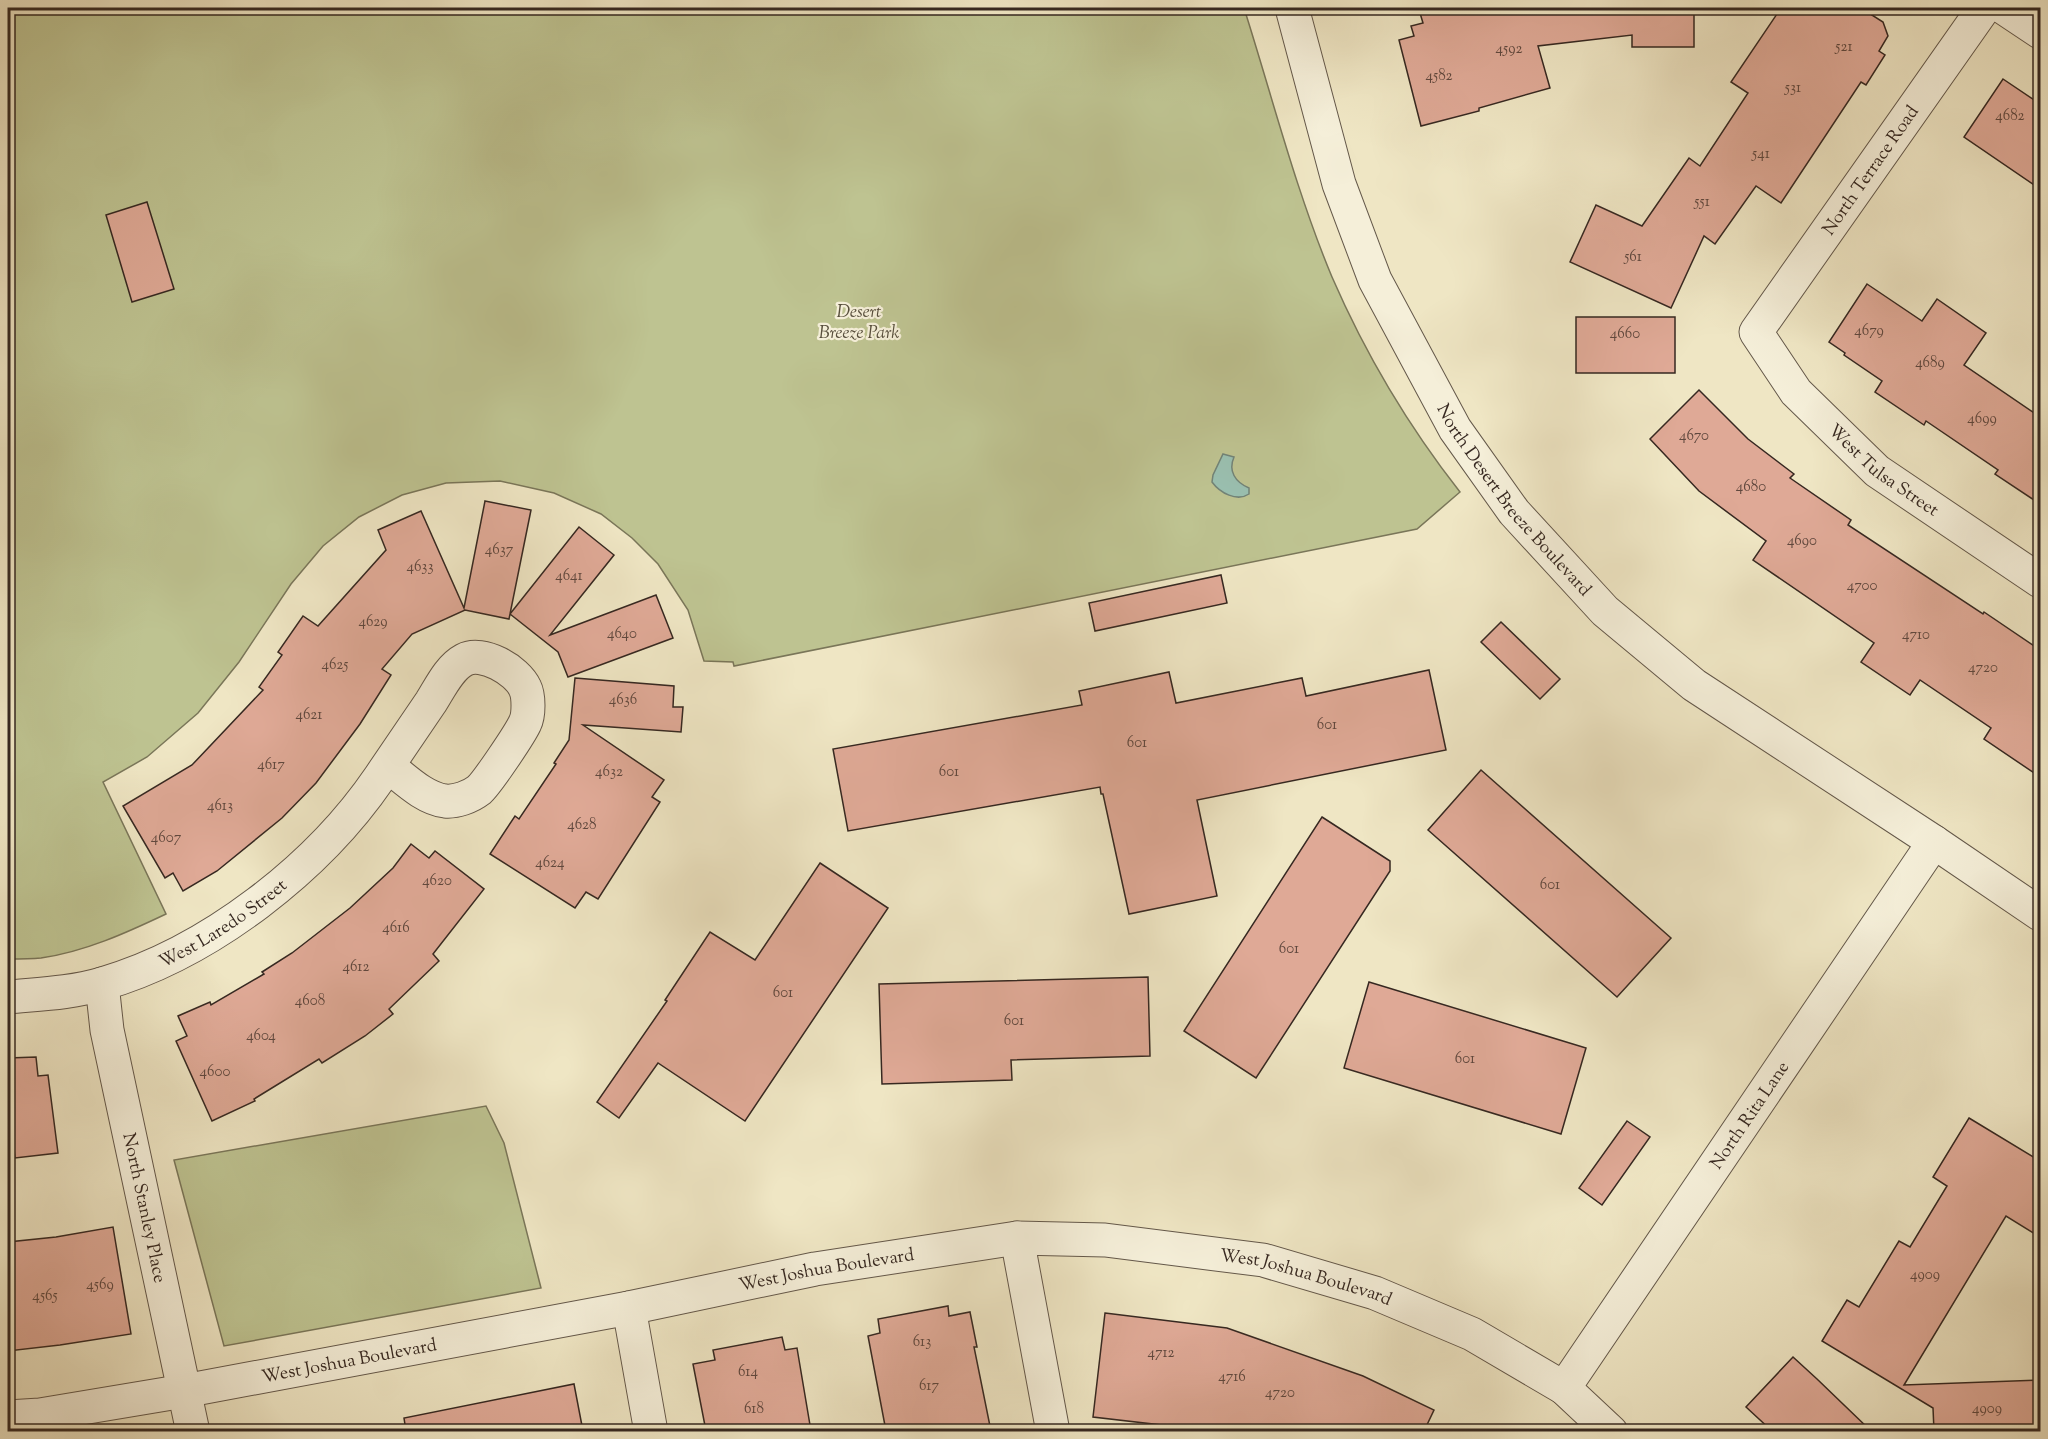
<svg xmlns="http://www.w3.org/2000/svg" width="2048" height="1439" font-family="'Sorts Mill Goudy',serif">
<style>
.green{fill:#bec391;stroke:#7a7659;stroke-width:1.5}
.water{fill:#9ac0b1;stroke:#728377;stroke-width:1.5}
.building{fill:#dfa996;stroke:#362821;stroke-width:1.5}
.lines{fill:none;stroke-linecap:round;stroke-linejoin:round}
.minor-casing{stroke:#64584a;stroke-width:35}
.minor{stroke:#f5efd9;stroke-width:33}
.labels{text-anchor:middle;stroke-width:4.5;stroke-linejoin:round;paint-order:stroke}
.number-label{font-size:15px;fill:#60483e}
.street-label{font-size:18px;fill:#362821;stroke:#f5efd9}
.park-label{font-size:18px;font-style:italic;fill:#584f3d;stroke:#f5efd9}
</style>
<rect width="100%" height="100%" fill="#efe6c4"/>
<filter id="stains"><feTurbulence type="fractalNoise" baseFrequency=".00333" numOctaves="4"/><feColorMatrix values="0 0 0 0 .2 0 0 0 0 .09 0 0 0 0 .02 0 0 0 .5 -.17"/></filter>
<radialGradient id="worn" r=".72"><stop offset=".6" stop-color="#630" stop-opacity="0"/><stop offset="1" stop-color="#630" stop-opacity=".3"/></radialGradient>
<!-- green -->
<g class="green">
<path d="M 8,8 L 1244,8 C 1272,96 1296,191 1332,277 C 1365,353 1409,427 1460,492 L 1417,529 L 734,666 L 733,662 L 704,661 L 688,610 L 658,564 L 632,538 L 601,514 L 554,493 L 500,481 L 446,483 L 402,495 L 359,517 L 323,546 L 291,584 L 239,662 L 198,713 L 147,757 L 103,782 L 166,914 C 126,933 84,952 41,958 C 30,959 18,959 8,959 Z"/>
<polygon points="486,1106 504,1143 541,1288 224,1346 174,1160"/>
</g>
<!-- water -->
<path class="water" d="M 1223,454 L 1234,457 C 1228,471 1235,482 1249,488 L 1249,494 C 1237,502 1220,493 1212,482 L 1213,475 Z"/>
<!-- building -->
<g class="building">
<polygon points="1441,8 1694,8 1694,47 1632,47 1632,35 1538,46 1550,88 1479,108 1479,111 1421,126 1399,40 1414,36 1411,26 1423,23 1420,13"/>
<polygon points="1781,8 1861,8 1883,22 1888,36 1879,51 1885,55 1866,85 1861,82 1781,203 1756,186 1715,244 1704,236 1671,308 1570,262 1596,205 1642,226 1689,158 1700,166 1748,93 1731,82"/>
<polygon points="2003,79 2040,104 2040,189 1964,137"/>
<polygon points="147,202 174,289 132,302 106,215"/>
<polygon points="1867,284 1922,321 1937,299 1986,333 1964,365 2040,417 2040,504 1995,474 1998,470 1926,421 1924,425 1875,392 1882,381 1844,355 1845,353 1829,342"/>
<rect x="1576" y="317" width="99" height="56"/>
<polygon points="1699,390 1748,439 1794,474 1790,478 1851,520 1848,525 1983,614 1984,612 2040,650 2040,777 1984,739 1991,728 1920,680 1910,695 1861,662 1874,643 1753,560 1766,541 1699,491 1650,439"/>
<polygon points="485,501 531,510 510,614 579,527 614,555 550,635 656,595 673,638 568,677 558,652 510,614 509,619 465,610 412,634 382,669 391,675 360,724 316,783 282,818 217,871 183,891 173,873 165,878 123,806 192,765 263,690 259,687 282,655 278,652 303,616 318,626 386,550 378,530 421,511 464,608"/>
<polygon points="1221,575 1227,603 1095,631 1089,603"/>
<polygon points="1501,622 1560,679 1540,699 1481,642"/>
<polygon points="1429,670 1446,750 1197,800 1217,896 1129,914 1103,794 1101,794 1100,787 848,831 833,749 1082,705 1079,691 1169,672 1176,703 1302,678 1306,696"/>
<polygon points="575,678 674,686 673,707 683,707 681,732 583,725 664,780 652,797 660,802 598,899 586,892 575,908 490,854 515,816 519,819 556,764 554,763 569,740"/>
<polygon points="1481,770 1671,938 1617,997 1428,830"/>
<polygon points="1322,817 1390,861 1390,871 1256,1078 1184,1031"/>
<polygon points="411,844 429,858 435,851 484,889 433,954 439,961 389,1009 393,1014 365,1036 322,1063 319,1059 254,1099 255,1101 212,1121 176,1041 187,1036 178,1016 210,1002 211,1005 264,974 262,972 292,953 350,908 393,868"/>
<polygon points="820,863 888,908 745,1121 658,1063 619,1118 597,1102 667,1001 665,1000 710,932 755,960"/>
<polygon points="1148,977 1150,1056 1011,1060 1012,1080 882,1084 879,984"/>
<polygon points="1369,982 1586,1048 1561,1134 1344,1068"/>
<polygon points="36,1057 38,1076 48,1075 58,1153 15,1158 8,1098 8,1058"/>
<polygon points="1969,1118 2040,1161 2040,1237 2006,1216 1904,1385 2040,1380 2040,1431 1934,1431 1933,1408 1822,1341 1847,1300 1859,1307 1899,1241 1910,1247 1947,1186 1933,1177"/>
<polygon points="1627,1121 1650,1137 1602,1205 1579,1188"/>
<polygon points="113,1227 131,1334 60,1345 8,1351 8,1242 56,1237"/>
<polygon points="948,1306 949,1316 970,1312 977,1347 974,1347 991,1431 886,1431 868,1336 880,1333 878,1319"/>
<polygon points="1105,1313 1227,1328 1363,1376 1434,1410 1424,1431 1196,1431 1196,1429 1093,1417"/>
<polygon points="782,1337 785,1350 797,1348 811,1431 706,1431 693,1364 715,1360 713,1350"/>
<polygon points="1793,1357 1817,1379 1871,1431 1772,1431 1746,1407"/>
<polygon points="574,1384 583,1431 406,1431 404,1418"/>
</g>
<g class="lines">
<defs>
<g id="minor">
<path id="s1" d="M 1292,8 L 1339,184 L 1375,280 L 1455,429 L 1514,512 L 1605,611 L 1694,685 L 1934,842 L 2040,914"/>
<path id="s2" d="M 1984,8 L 1756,332 L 1796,392 L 1877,471 L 2040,581"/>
<polyline points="2004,8 2040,32"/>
<path id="s3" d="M 102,984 L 107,1030 L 193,1432"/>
<path id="s4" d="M 8,997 C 39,994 71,993 102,984 C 209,953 318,868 380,777 C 397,752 414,727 431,702 C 440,688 449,668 464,660 C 482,650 517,670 525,688 C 529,696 529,715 525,723 C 520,734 487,783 479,790 C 470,797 456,802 445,801 C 423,798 404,778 388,766"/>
<polyline points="1017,1238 1053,1432"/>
<polyline points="629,1308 651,1432"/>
<path id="s5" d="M 1564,1388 L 1934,842"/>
<path id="s6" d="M 8,1417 L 40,1415 L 184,1391 L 629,1308 L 815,1269 L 1017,1238 L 1105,1240 L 1263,1260 L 1375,1293 L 1472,1334 L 1564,1388 L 1611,1432"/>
</g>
</defs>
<!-- minor casing -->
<use href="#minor" class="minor-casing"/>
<!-- minor -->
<use href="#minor" class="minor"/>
</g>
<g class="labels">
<!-- number labels -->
<g class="number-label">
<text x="1844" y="51">521</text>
<text x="1509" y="53">4592</text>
<text x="1439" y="80">4582</text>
<text x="1793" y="92">531</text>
<text x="2010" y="120">4682</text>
<text x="1761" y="158">541</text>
<text x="1702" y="206">551</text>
<text x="1633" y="261">561</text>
<text x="1869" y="335">4679</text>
<text x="1625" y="338">4660</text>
<text x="1930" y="367">4689</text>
<text x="1982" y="423">4699</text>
<text x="1694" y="440">4670</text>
<text x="1751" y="491">4680</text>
<text x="1802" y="545">4690</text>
<text x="499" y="554">4637</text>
<text x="420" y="571">4633</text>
<text x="569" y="580">4641</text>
<text x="1862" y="590">4700</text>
<text x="373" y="626">4629</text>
<text x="622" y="638">4640</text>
<text x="1916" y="639">4710</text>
<text x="335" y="669">4625</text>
<text x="1983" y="672">4720</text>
<text x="623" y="704">4636</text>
<text x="309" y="719">4621</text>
<text x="1327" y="729">601</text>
<text x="1137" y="747">601</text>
<text x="271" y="769">4617</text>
<text x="609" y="776">4632</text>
<text x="949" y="776">601</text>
<text x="220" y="810">4613</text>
<text x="582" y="829">4628</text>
<text x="166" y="842">4607</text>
<text x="550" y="867">4624</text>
<text x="437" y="885">4620</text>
<text x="1550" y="889">601</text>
<text x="396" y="932">4616</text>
<text x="1289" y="953">601</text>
<text x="356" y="971">4612</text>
<text x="783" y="997">601</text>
<text x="310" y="1005">4608</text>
<text x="1014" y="1025">601</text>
<text x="261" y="1040">4604</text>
<text x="1465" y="1063">601</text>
<text x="215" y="1076">4600</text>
<text x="1925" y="1279">4909</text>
<text x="100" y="1289">4569</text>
<text x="45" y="1300">4565</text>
<text x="922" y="1346">613</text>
<text x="1161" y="1357">4712</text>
<text x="748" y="1376">614</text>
<text x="1232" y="1381">4716</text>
<text x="929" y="1390">617</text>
<text x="1280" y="1397">4720</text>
<text x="754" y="1413">618</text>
<text x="1987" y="1413">4909</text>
</g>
<!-- street labels -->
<g class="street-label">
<text transform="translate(1870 170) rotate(-55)" y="6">North Terrace Road</text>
<text dy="6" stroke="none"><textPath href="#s2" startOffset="586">West Tulsa Street</textPath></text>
<text dy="6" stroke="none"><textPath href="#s1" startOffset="546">North Desert Breeze Boulevard</textPath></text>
<text dy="6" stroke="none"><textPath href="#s4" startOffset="231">West Laredo Street</textPath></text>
<text dy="6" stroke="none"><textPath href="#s5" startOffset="330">North Rita Lane</textPath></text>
<text dy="6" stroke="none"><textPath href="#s3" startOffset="228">North Stanley Place</textPath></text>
<text dy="6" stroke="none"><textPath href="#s6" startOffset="832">West Joshua Boulevard</textPath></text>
<text dy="6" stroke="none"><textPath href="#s6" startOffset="1318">West Joshua Boulevard</textPath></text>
<text dy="6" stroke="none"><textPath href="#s6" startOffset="346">West Joshua Boulevard</textPath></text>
</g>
<!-- park labels -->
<g class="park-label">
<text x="859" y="317">Desert<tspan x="859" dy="21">Breeze Park</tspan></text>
</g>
</g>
<!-- margin -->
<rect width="2048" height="1439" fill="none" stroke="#efe6c4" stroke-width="30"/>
<rect x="9" y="9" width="2030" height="1421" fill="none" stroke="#362821" stroke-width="3"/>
<rect x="15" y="15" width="2018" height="1409" fill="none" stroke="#362821" stroke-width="1.5"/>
<rect width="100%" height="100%" filter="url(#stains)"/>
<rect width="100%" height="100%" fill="url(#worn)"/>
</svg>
